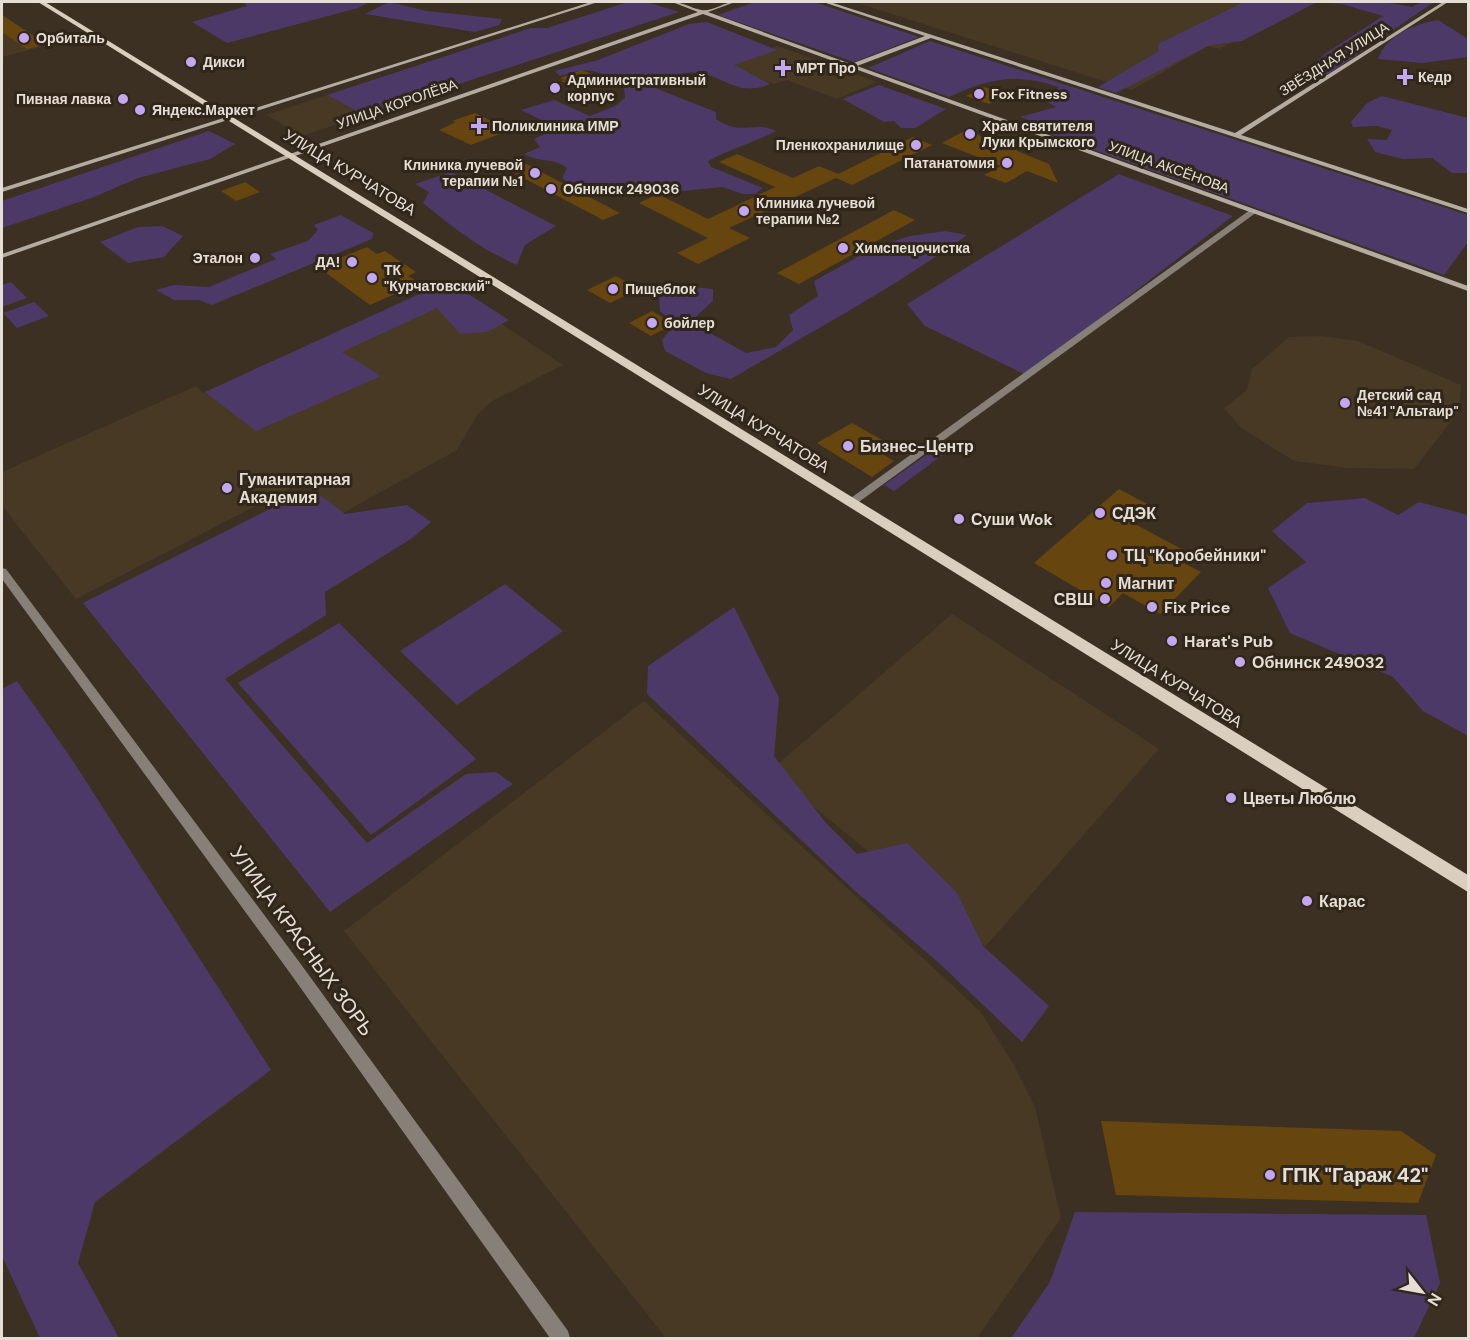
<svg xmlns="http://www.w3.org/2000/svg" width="1470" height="1340" font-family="'DM Sans',sans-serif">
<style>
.built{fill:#483925}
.green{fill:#4d3967}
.building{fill:#67450f}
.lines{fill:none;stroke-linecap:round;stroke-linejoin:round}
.street{fill:#868079;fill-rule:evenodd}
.secondary{fill:#b5aca1;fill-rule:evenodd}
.primary{fill:#dacebf;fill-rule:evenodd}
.poi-dot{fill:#c4a7f1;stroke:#302619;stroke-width:2}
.labels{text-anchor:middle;stroke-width:6;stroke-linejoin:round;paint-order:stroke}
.far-poi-label{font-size:14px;font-weight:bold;fill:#e5ded5;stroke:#302619;text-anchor:start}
.far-street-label{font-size:14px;fill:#e5ded5;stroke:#302619}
.street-label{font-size:16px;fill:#e5ded5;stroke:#302619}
.poi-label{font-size:16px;font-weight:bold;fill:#e5ded5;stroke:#302619;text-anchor:start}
.near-street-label{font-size:20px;fill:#e5ded5;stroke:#302619}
.near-poi-label{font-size:20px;font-weight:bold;fill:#e5ded5;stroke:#302619;text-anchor:start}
</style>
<rect width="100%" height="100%" fill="#3b3022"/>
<!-- built -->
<g class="built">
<polygon points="854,2 1307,2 1220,49 1208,46 1132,90"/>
<polygon points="2,15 46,44 53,44 2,57"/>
<polygon points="777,46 877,82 837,99 787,80 774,84 725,66"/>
<polygon points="327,95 364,115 302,136 266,115"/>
<polygon points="445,286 563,365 492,401 477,415 457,450 341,514 302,482 76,599 2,506 2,472 196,386 203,393"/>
<polygon points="1322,336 1358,341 1461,385 1459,411 1414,469 1348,468 1294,461 1240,427 1224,408 1247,390 1252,369 1289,337"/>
<polygon points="952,614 1159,749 985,947 770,771"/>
<polygon points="644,701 980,1011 1014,1065 1035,1107 1061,1218 977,1338 666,1338 344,931"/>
</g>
<!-- green -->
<g class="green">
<polygon points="244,2 370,2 358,8 227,43 192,22 247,6"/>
<polygon points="389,2 427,11 502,19 499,25 475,32 365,14"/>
<polygon points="628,2 647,2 679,12 364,115 327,95 531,28 547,28"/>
<polygon points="755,2 814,2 919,37 854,62 718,15"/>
<polygon points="1244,2 1384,2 1412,7 1422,2 1434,2 1327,75 1318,76 1305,71 1326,53 1383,16 1342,4 1317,2 1242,41 1210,45 1116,93 1098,87 1159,51 1158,44"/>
<path d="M 1438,20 L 1468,39 L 1468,57 L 1423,63 L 1378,59 C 1386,35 1415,24 1438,20 Z"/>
<path d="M 707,22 L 777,50 L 734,65 L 770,84 C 738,98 723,75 698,73 C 686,71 669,77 656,79 L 655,88 L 716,112 L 716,119 C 742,137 753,120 776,131 C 753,143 730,149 708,161 L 711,167 L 763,188 L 755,194 L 743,194 L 722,187 L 683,191 L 656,186 L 600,196 L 576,188 L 562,178 L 567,168 C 553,157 540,163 524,154 L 540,147 L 534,139 L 558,128 L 521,110 L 554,100 L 590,116 L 615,106 L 625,98 L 624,86 C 596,70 592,66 560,76 L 555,71 L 598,60 L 689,24 Z"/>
<path d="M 930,41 L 1468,215 L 1468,242 L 1444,275 L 1041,131 L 1048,127 L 1020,117 L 1056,107 L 1045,101 L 1059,87 C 1016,73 989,78 949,97 L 868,68 Z"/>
<polygon points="879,85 946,109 915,128 901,128 894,121 884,122 843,99"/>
<polygon points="1382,96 1468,118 1468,173 1452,173 1432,158 1403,159 1375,152 1367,139 1387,140 1392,130 1377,126 1353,127 1351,122 1367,103"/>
<polygon points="209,131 235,144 210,159 138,178 94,197 2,228 2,201"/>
<path d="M 451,172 L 556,226 L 525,245 L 517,265 C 482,250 452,227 423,203 L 429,192 L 415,184 Z"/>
<polygon points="1119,174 1233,216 1026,375 925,326 907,304"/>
<polygon points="341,215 373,233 372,239 212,305 199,300 174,300 156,290 174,285 209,287 276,259 270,254 308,241 318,230 314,225"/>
<polygon points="162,226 183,236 164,257 128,263 100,242 138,227"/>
<path d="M 946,231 L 967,235 C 892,289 811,332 731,379 L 706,373 L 665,351 L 662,340 L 675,324 L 660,311 L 659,298 L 684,286 L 713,289 L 713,301 L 690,322 L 746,353 L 776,347 L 793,330 L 789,315 L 818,296 L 814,281 L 874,248 L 910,236 Z"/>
<polygon points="448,281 509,320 487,332 460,334 437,308 342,352 381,376 256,431 205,392"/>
<polygon points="11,282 27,298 2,307 2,285"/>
<polygon points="34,302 49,316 17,328 3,313"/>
<polygon points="954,440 960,442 894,491 884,485 946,441"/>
<polygon points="320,495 345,514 407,505 431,522 411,539 325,592 326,615 225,679 367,843 466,774 496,772 513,784 330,912 83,603 278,505"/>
<polygon points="1365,498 1398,515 1419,502 1468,515 1468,736 1423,711 1393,677 1290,633 1268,588 1306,562 1272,531 1307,503"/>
<polygon points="505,584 563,631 457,705 400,651"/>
<polygon points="734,607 779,698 774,756 826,823 857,854 907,843 957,893 983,946 1049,1006 1022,1042 939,963 854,890 647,694 648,666"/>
<polygon points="339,623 476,759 371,835 238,683"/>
<polygon points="17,681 73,761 271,1070 95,1202 78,1263 119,1338 40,1338 2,1256 2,689"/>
<polygon points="1075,1212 1426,1215 1440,1283 1414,1338 1011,1338 1050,1282"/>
</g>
<!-- building -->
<g class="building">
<polygon points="2,15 46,44 27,49 2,32"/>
<polygon points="582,70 606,80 580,89 561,81 564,80 560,78"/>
<polygon points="984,87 1008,95 989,104 966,96"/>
<polygon points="475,113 510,130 471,145 439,130 456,122 452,121"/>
<polygon points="966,130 1049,164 1058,183 1027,171 1006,183 984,175 1001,166 942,143"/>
<polygon points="913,137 932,145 852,185 836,178 729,228 750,238 698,264 677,253 708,238 639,203 658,194 708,219 775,187 719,162 737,154 793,178 819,166 838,174"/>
<polygon points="515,158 549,176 620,213 603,220 499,165"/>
<polygon points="245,182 260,192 236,201 221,191"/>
<polygon points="894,210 915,220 799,284 777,273"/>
<polygon points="367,247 377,254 385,251 416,272 408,276 420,283 370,305 318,267"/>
<polygon points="616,276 639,289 610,303 587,290"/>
<polygon points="652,311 674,324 651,336 629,323"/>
<polygon points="852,423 882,440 872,448 894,461 872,477 817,443"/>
<polygon points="1119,489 1153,507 1135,524 1185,551 1176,559 1201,572 1160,614 1123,593 1109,607 1034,563"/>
<polygon points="1101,1121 1401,1131 1436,1155 1418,1203 1116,1195"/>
</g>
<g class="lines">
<!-- street -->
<g class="street">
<polygon points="1250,210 1257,212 856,504 848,504 847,502 848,500"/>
<polygon points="2,568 6,569 300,963 568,1331 570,1338 550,1338 290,973 2,579"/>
</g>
<!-- secondary -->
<g class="secondary">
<polygon points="591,2 598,2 2,192 2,188"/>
<path d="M 672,2 C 682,2 691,8 701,10 C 712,12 724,2 735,2 L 708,12 L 851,64 L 925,36 L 823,2 L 830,2 L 1235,133 L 1443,2 L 1448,2 L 1241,135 L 1468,209 L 1468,213 L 931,38 L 857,66 L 1468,286 L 1468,291 L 703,14 L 2,258 L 2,254 L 698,12 Z"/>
</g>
<!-- primary -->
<polygon class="primary" points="38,2 45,2 1468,875 1468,892"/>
</g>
<!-- markers -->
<g class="poi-dot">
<circle cx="24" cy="38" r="6"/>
<circle cx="191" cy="62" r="6"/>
<path d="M780 59h6v6h6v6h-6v6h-6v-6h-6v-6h6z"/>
<path d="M1402 68h6v6h6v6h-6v6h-6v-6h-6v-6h6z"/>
<circle cx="555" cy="88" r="6"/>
<circle cx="979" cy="94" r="6"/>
<circle cx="123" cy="99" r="6"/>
<circle cx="140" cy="110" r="6"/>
<path d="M476 117h6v6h6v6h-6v6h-6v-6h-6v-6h6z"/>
<circle cx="970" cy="134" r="6"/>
<circle cx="916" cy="145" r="6"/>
<circle cx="1007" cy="163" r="6"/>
<circle cx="535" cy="173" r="6"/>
<circle cx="551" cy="189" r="6"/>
<circle cx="744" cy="211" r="6"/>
<circle cx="843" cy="248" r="6"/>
<circle cx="255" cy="258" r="6"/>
<circle cx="352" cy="262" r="6"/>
<circle cx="372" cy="278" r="6"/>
<circle cx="613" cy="289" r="6"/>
<circle cx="652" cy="323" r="6"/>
<circle cx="1345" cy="403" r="6"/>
<circle cx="848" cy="446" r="6"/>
<circle cx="227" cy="488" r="6"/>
<circle cx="1100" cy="513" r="6"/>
<circle cx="959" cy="519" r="6"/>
<circle cx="1112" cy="555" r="6"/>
<circle cx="1106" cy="583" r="6"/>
<circle cx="1105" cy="599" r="6"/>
<circle cx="1152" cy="607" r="6"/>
<circle cx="1172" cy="641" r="6"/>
<circle cx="1240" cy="662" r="6"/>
<circle cx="1231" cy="798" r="6"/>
<circle cx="1307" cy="901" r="6"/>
<circle cx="1270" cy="1175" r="6"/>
</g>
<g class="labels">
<!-- far-poi labels -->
<g class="far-poi-label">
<text x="36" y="43">Орбиталь</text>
<text x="203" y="67">Дикси</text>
<text x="796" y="73">МРТ Про</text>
<text x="1418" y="82">Кедр</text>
<text x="567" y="85">Административный<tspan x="567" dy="16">корпус</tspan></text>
<text x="991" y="99">Fox Fitness</text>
<text x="111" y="104" text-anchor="end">Пивная лавка</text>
<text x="152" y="115">Яндекс.Маркет</text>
<text x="492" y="131">Поликлиника ИМР</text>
<text x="982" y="131">Храм святителя<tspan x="982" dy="16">Луки Крымского</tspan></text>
<text x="904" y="150" text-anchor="end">Пленкохранилище</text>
<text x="995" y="168" text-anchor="end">Патанатомия</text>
<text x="523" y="170" text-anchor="end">Клиника лучевой<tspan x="523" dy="16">терапии №1</tspan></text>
<text x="563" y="194">Обнинск 249036</text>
<text x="756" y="208">Клиника лучевой<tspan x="756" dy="16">терапии №2</tspan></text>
<text x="855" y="253">Химспецочистка</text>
<text x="243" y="263" text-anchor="end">Эталон</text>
<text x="340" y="267" text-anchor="end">ДА!</text>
<text x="384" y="275">ТК<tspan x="384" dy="16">"Курчатовский"</tspan></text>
<text x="625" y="294">Пищеблок</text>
<text x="664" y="328">бойлер</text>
<text x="1357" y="400">Детский сад<tspan x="1357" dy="16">№41 "Альтаир"</tspan></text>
</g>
<!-- far-street labels -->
<g class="far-street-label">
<text transform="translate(1334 59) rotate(-32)" y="5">ЗВЁЗДНАЯ УЛИЦА</text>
<text transform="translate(397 104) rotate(-19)" y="5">УЛИЦА КОРОЛЁВА</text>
<text transform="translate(1169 167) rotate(20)" y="5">УЛИЦА АКСЁНОВА</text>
</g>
<!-- street labels -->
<g class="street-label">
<text transform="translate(350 172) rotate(31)" y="6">УЛИЦА КУРЧАТОВА</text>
<text transform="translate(764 428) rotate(32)" y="6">УЛИЦА КУРЧАТОВА</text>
<text transform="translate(1177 683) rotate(32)" y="6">УЛИЦА КУРЧАТОВА</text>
</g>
<!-- poi labels -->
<g class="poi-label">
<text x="860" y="452">Бизнес-Центр</text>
<text x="239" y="485">Гуманитарная<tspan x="239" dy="18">Академия</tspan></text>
<text x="1112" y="519">СДЭК</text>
<text x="971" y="525">Суши Wok</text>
<text x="1124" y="561">ТЦ "Коробейники"</text>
<text x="1118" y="589">Магнит</text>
<text x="1093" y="605" text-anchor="end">СВШ</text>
<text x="1164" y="613">Fix Price</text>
<text x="1184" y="647">Harat's Pub</text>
<text x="1252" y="668">Обнинск 249032</text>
<text x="1243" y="804">Цветы Люблю</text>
<text x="1319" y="907">Карас</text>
</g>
<!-- near-street labels -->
<g class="near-street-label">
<text transform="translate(302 941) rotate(54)" y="7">УЛИЦА КРАСНЫХ ЗОРЬ</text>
</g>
<!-- near-poi labels -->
<g class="near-poi-label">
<text x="1282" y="1182">ГПК "Гараж 42"</text>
</g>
</g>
<!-- border -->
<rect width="1470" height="1340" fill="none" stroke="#e5ded5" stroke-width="6"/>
<!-- north arrow -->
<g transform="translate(1422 1292) rotate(121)" stroke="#302619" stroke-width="4.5" paint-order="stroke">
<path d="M0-4.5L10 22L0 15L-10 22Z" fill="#e5ded5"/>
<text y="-9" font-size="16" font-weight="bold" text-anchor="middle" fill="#e5ded5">N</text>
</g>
</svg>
